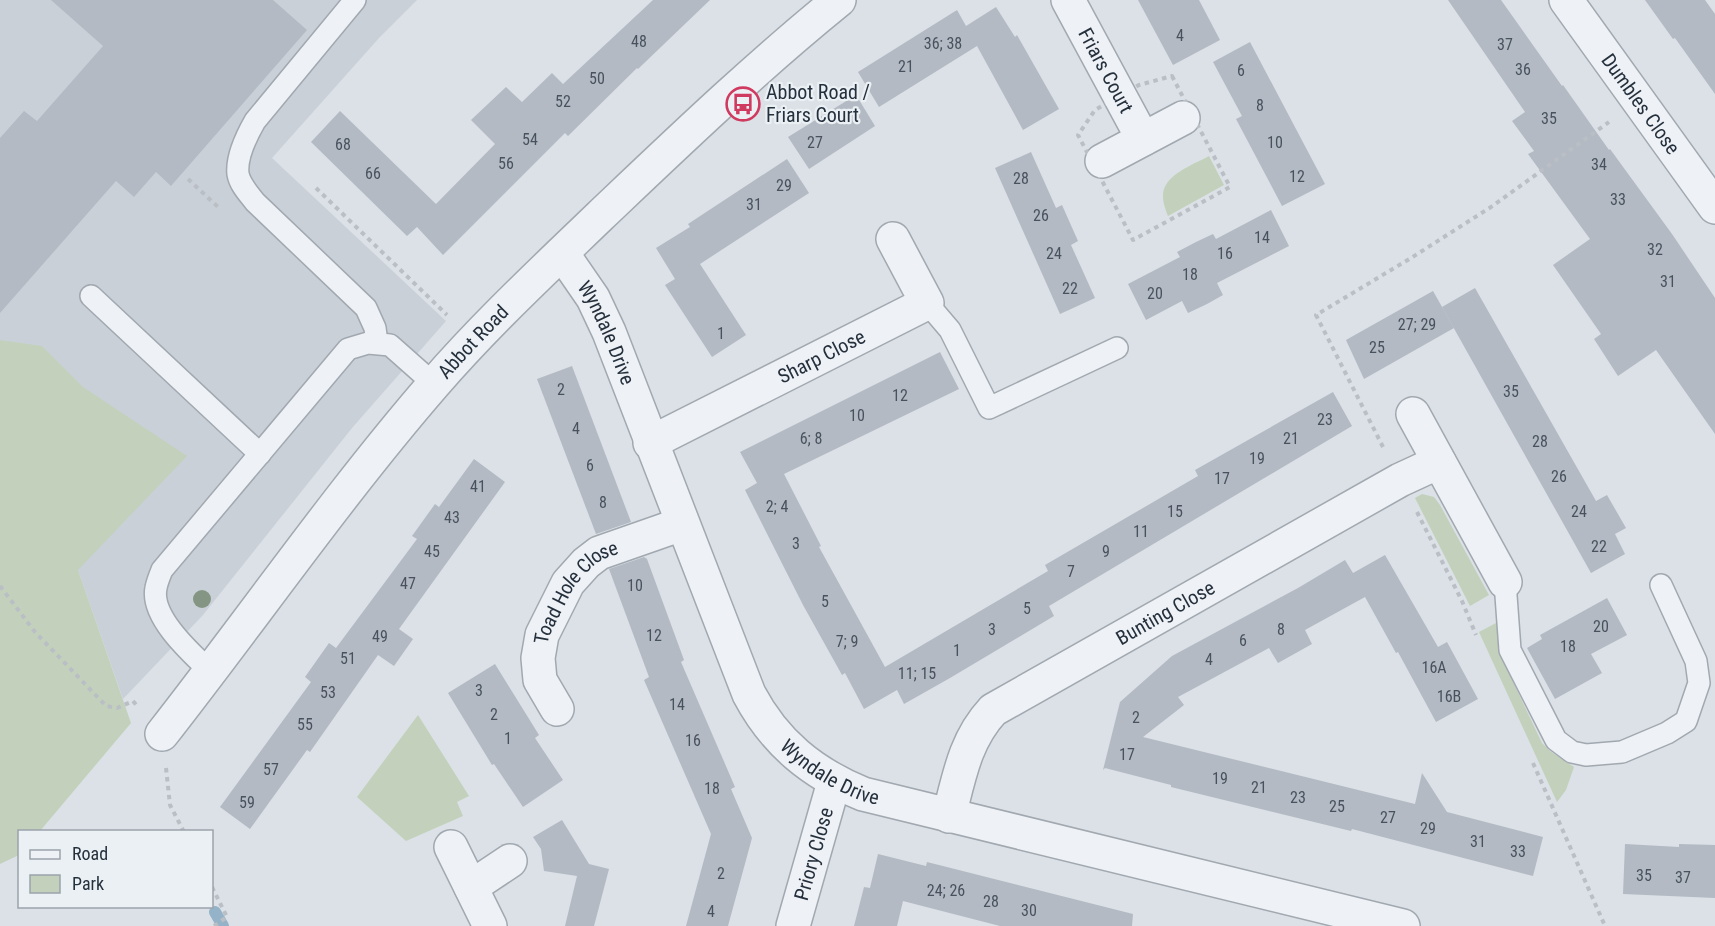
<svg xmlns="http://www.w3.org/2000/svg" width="1715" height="926" font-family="'Roboto Condensed',sans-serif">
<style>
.built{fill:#c9d0d8}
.green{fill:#c3d1bc}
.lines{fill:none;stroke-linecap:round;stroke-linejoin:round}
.stream{stroke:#95b3c8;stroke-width:12}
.building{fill:#b3bac3}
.service-casing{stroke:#a1a8b0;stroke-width:24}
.minor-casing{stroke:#a1a8b0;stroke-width:36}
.path{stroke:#babfc5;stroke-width:4;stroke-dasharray:4.5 4.5;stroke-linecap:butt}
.service{stroke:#eef1f5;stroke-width:21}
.minor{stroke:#eef1f5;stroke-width:33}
.tree{fill:#849683}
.labels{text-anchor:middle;stroke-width:4.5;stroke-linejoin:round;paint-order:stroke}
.number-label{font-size:16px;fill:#48525e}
.street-label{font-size:20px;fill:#25303d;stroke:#ebf0f4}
.poi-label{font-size:20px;fill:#25303d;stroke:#ebf0f4;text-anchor:start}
</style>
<rect width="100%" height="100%" fill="#dbe1e6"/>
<!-- built -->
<polygon class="built" points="0,0 417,0 379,38 272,158 446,321 352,428 203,615 123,699 78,570 0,438"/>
<!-- green -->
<g class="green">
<path d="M 1209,156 L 1224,185 L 1168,216 C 1166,211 1163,203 1163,197 C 1162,175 1193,165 1209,156 Z"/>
<polygon points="0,340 42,346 83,387 187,456 78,570 131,723 40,831 20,832 19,855 0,864"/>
<polygon points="1422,494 1434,497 1440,505 1489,595 1470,606 1415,498"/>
<polygon points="1496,623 1501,636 1504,663 1542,743 1550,751 1574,767 1566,790 1557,802 1479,632"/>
<polygon points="418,715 469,796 457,802 463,816 406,841 357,797"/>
</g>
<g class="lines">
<!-- stream -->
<polyline class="stream" points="215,912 223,926"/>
</g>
<!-- building -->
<g class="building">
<polygon points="51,0 273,0 307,30 171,186 156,172 134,197 116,181 0,313 0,138 24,111 37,121 103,46"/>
<polygon points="653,0 710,0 638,69 637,68 568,136 565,133 443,255 417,227 407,236 311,142 340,111 436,204 495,144 471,120 506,87 522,102 552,73 563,84"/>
<polygon points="1138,0 1199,0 1220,40 1173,65"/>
<polygon points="1448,0 1501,0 1562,86 1563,85 1609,150 1610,149 1672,234 1715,298 1715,434 1656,350 1618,376 1594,339 1601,334 1553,265 1590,239 1528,154 1534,151 1512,121 1525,112"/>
<polygon points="1645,0 1705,0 1715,14 1715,94 1675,38 1673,39"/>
<polygon points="996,7 1015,37 1017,35 1059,109 1023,130 977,46 879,107 858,72 957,10 966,26"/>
<polygon points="1250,42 1325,184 1282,206 1236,119 1242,116 1213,62"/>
<polygon points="856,95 875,126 809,169 788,137"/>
<polygon points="1031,152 1056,208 1062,205 1078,241 1071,245 1095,298 1060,314 995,168"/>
<polygon points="787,159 809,193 700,264 746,335 712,357 665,285 675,279 656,248 690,227 688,224"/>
<polygon points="1271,210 1289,246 1217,283 1223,295 1207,304 1188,313 1182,301 1146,320 1128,284 1180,257 1177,252 1196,242 1213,234 1216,239"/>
<polygon points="1475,288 1596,501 1607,495 1626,528 1615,534 1625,554 1591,573 1442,307"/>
<polygon points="1433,291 1454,328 1364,379 1346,340"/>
<polygon points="940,352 959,389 784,474 821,546 819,547 885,667 1048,571 1045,565 1198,476 1195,470 1333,392 1352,426 1049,606 1054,616 950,678 904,704 897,690 864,709 845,673 842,675 803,605 745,490 757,483 740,452"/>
<polygon points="572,366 631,522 596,534 537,379"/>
<polygon points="474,459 505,482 399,629 413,639 394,666 378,655 310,752 307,750 250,829 220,807 311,682 305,677 329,643 336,648 417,539 412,536 435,504 439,507"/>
<polygon points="1385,555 1438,647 1447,642 1478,699 1436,722 1398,652 1396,653 1365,597 1305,630 1312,644 1278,663 1269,648 1178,697 1184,705 1143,737 1415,804 1422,773 1447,812 1543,837 1533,876 1352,829 1351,831 1171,787 1171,785 1105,768 1103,770 1120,702 1172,656 1298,588 1345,560 1353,573"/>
<polygon points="644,557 647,559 684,660 681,662 735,787 731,789 752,838 728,926 686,926 711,834 644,680 649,677 609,569"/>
<polygon points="1607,598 1627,635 1591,654 1602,673 1555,699 1527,648 1542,639 1540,635"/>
<polygon points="495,664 539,735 535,738 563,780 523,807 494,764 492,765 448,693"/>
<polygon points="562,820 589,864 609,869 594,926 565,926 577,876 544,871 541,849 533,837"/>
<polygon points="1625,844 1679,847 1679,844 1715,845 1715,898 1623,894"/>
<polygon points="878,854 926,866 927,862 1133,914 1132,926 1000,926 903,901 897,926 854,926 864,887 870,888"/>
</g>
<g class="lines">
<defs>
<g id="service">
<path d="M 355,0 L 255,121 C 247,135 236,157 238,174 C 240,185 249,194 255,202 L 366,308 L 375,328 L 377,343"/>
<polyline points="91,296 260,454"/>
<polyline points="927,303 950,330 989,408 1117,348"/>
<polyline points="1505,582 1510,650 1556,740 1572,752 1586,755 1622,752 1667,733 1686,721 1699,683 1696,661 1661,585"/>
<path d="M 211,672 C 192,654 150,617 156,588 C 157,582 160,575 162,570 L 348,349 L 368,343 L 390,345 L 434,384"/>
</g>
<g id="minor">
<path id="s1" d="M 1068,0 L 1143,139"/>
<path id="s2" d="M 1566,0 L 1715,207"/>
<polyline points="1102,161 1183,118"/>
<path id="s3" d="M 562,253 L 593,298 L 609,332 L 749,694 C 775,743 812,773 863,794 L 1403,926"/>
<polyline points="1413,414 1505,582"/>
<path id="s4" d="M 650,443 L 927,303 L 893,239"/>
<path id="s5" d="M 557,709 L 540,680 L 538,658 L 542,635 L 568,583 L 586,563 L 599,553 L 682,524"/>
<path id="s6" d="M 162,734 C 253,618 337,496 434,384 C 485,325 543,271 600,216 C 678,142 755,68 839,0"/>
<path id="s7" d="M 949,816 C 959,777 965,740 993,710 L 1400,480 L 1439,462"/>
<polyline points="451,847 490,926"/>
<polyline points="471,887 510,861"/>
<path id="s8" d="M 793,926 L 834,782"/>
</g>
</defs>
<!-- service casing -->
<use href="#service" class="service-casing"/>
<!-- minor casing -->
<use href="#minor" class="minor-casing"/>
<!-- path -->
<g class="path">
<polygon points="1172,76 1230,187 1133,240 1078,135 1095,110 1139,85"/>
<polyline points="188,179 218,207"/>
<polyline points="316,188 447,315"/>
<polyline points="1383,447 1316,315 1411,258 1491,207 1609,122"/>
<polyline points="1417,512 1462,601 1476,635"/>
<polyline points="0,586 35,632 106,706 117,708 133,701 138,707"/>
<polyline points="1533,763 1605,926"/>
<polyline points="166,768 170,805 184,832"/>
<polyline points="212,887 227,917 214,926"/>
</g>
<!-- service -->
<use href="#service" class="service"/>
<!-- minor -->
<use href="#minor" class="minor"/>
</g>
<!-- trees -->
<circle class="tree" cx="202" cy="599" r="9"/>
<!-- icons -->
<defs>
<symbol id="bus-ring" viewBox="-11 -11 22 22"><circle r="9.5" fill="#ebf0f4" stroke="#d13a60" stroke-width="1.5"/><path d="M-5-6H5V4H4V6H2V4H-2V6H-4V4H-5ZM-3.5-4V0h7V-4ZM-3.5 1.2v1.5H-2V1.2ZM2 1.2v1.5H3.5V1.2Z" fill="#d13a60"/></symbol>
</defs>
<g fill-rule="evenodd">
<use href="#bus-ring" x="724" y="85" width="38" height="38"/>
</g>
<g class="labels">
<!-- number labels -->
<g class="number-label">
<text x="1180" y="41">4</text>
<text x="639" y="47">48</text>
<text x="943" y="49">36; 38</text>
<text x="1505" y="50">37</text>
<text x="906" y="72">21</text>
<text x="1523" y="75">36</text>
<text x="1241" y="76">6</text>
<text x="597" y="84">50</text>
<text x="563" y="107">52</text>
<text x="1260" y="111">8</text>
<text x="1549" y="124">35</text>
<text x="530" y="145">54</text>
<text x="815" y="148">27</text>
<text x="1275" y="148">10</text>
<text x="343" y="150">68</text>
<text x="506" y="169">56</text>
<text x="1599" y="170">34</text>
<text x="373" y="179">66</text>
<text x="1297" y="182">12</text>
<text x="1021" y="184">28</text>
<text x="784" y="191">29</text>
<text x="1618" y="205">33</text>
<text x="754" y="210">31</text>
<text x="1041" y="221">26</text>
<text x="1262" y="243">14</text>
<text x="1655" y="255">32</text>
<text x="1054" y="259">24</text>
<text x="1225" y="259">16</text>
<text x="1190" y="280">18</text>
<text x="1668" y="287">31</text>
<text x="1070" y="294">22</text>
<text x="1155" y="299">20</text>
<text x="1417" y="330">27; 29</text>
<text x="721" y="339">1</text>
<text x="1377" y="353">25</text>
<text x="561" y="395">2</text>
<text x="1511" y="397">35</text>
<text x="900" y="401">12</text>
<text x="857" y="421">10</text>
<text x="1325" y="425">23</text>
<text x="576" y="434">4</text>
<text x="811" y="444">6; 8</text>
<text x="1291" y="444">21</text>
<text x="1540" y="447">28</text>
<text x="1257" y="464">19</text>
<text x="590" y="471">6</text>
<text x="1559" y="482">26</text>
<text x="1222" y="484">17</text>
<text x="478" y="492">41</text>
<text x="603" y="508">8</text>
<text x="777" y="512">2; 4</text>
<text x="1175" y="517">15</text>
<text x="1579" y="517">24</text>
<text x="452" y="523">43</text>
<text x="1141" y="537">11</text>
<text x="796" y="549">3</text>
<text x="1599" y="552">22</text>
<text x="432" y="557">45</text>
<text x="1106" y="557">9</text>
<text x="1071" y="577">7</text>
<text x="408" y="589">47</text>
<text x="635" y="591">10</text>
<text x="825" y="607">5</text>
<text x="1027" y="614">5</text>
<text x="1601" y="632">20</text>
<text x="992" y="635">3</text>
<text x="1281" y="635">8</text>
<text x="654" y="641">12</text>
<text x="380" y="642">49</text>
<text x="1243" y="646">6</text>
<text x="847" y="647">7; 9</text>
<text x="1568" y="652">18</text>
<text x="957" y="656">1</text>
<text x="348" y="664">51</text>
<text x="1209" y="665">4</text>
<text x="1434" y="673">16A</text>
<text x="917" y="679">11; 15</text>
<text x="479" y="696">3</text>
<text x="328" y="698">53</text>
<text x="1449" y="702">16B</text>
<text x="677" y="710">14</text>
<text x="494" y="720">2</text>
<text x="1136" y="723">2</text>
<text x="305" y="730">55</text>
<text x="508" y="744">1</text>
<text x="693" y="746">16</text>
<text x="1127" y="760">17</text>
<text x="271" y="775">57</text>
<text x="1220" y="784">19</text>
<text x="1259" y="793">21</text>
<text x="712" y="794">18</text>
<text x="1298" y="803">23</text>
<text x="247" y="808">59</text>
<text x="1337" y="812">25</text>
<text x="1388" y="823">27</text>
<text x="1428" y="834">29</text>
<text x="1478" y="847">31</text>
<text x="1518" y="857">33</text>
<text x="721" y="879">2</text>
<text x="1644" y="881">35</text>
<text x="1683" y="883">37</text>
<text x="946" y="896">24; 26</text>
<text x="991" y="907">28</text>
<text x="1029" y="916">30</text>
<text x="711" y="917">4</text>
</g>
<!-- street labels -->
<g class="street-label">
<text dy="7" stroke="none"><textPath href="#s1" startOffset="80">Friars Court</textPath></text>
<text dy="7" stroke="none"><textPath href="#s2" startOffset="128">Dumbles Close</textPath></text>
<text dy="7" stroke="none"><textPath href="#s3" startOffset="92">Wyndale Drive</textPath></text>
<text dy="7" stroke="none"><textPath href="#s6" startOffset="501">Abbot Road</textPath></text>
<text dy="7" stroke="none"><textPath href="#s4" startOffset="192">Sharp Close</textPath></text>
<text dy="7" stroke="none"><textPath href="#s5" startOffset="135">Toad Hole Close</textPath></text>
<text dy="7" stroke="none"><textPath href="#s7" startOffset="314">Bunting Close</textPath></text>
<text dy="7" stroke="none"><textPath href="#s3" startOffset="596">Wyndale Drive</textPath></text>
<text dy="7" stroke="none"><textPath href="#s8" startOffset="75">Priory Close</textPath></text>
</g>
<!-- poi labels -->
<g class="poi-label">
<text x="766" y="99">Abbot Road /<tspan x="766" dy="23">Friars Court</tspan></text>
</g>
</g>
<!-- legend -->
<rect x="18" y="830" width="195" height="78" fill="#ebf0f4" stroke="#9ca3ab" stroke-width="1.5"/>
<rect x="30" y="850" width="30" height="9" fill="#eef1f5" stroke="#9ca3ab" stroke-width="1.5"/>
<text x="72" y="860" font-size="18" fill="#25303d">Road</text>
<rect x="30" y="875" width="30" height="18" fill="#c3d1bc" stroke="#9ca3ab" stroke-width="1.5"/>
<text x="72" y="890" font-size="18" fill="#25303d">Park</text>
</svg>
